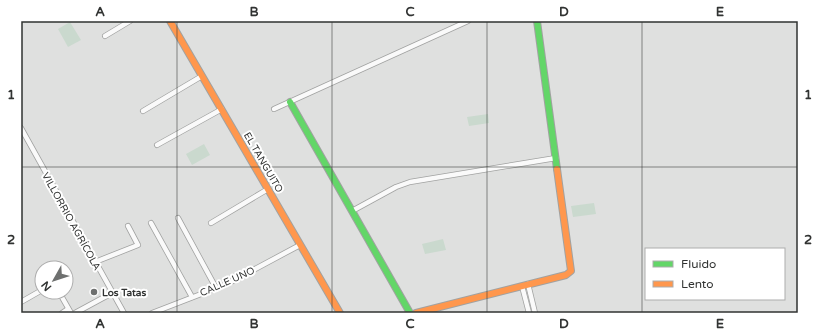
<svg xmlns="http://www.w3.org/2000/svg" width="819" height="334" font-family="'Varela Round',sans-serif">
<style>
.green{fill:#cad9ce}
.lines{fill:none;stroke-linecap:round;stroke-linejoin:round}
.street-casing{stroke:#a1a2a1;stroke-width:6}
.fast-casing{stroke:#a1a2a1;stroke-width:8}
.slow-casing{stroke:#a1a2a1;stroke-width:8}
.street{stroke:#fafafa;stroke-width:4.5}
.fast{stroke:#63d668;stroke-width:6}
.slow{stroke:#ff974d;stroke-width:6}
.grid{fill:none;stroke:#313332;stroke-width:1;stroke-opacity:0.55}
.poi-dot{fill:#6e706f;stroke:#fff;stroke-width:1.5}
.labels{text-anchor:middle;stroke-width:4;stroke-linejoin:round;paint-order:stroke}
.street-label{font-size:10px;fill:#313332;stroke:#fff}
.poi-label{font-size:10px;font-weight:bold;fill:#313332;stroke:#fff;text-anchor:start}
.neatline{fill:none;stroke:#313332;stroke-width:1.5}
.grid-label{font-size:13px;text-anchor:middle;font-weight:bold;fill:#313332}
</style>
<rect width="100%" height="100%" fill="#dfe0df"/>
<!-- green -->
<g class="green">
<polygon points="70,22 81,40 68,47 58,29"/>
<polygon points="488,114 489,123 469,126 467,117"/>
<polygon points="204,144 210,155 192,165 186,154"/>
<polygon points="594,203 596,214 573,217 571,206"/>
<polygon points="443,239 446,250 425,254 422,244"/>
</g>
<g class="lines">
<defs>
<g id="street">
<polyline points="105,36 130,21"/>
<polyline points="274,109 468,21"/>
<polyline points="143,111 202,76"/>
<polyline points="21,128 124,313"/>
<polyline points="157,145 222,109"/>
<polyline points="352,211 396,187 410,182 556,158"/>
<polyline points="178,218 216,288"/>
<polyline points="151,223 192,297"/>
<polyline points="211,223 268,189"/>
<polyline points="95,262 138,245 128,226"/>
<polyline points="528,284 535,313"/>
<polyline points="522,286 529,313"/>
<polyline points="59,292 71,313"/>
<polyline points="21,302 42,290"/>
<polyline points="62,313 68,309"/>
<polyline points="75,313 112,293"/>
<polyline points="152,313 227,284 300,245"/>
</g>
<g id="fast">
<polyline points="537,21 557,169"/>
<polyline points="290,102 410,313"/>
</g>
<g id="slow">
<polyline points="170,21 340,313"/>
<polyline points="416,313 566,275 571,271 557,169"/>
</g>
</defs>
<!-- street casing -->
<use href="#street" class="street-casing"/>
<!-- fast casing -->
<use href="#fast" class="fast-casing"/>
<!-- slow casing -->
<use href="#slow" class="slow-casing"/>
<!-- street -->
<use href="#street" class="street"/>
<!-- fast -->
<use href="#fast" class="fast"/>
<!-- slow -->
<use href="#slow" class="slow"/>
</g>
<!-- grid -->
<path class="grid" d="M 177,21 L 177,313M 332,21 L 332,313M 487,21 L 487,313M 642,21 L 642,313M 21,167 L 798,167"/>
<!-- markers -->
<circle class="poi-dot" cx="94" cy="292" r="4"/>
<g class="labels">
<!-- street labels -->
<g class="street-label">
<text transform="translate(264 162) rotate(60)" y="4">EL TANGUITO</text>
<text transform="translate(72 221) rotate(61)" y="4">VILLORRIO AGRÍCOLA</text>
<text transform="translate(227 281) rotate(-24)" y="4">CALLE UNO</text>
</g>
<!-- poi labels -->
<g class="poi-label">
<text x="102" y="296">Los Tatas</text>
</g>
</g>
<!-- border -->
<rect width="819" height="334" fill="none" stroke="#ffffff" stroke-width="44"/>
<!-- legend -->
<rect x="645" y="248" width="140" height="52" fill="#ffffff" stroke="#adadad"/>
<rect x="653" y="261" width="20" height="6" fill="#63d668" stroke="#adadad"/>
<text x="681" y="268" font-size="12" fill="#313332">Fluido</text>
<rect x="653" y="281" width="20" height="6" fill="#ff974d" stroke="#adadad"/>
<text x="681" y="288" font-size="12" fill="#313332">Lento</text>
<!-- north arrow -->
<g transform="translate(54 280) rotate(231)"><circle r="19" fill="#ffffff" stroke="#adadad"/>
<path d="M0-3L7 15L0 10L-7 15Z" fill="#6e706f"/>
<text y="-6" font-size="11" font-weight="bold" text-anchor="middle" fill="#313332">N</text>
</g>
<rect x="22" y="22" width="775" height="290" class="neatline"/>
<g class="grid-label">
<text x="100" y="16">A</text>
<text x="254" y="16">B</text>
<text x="410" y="16">C</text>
<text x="564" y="16">D</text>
<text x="720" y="16">E</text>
<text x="11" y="99">1</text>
<text x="808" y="99">1</text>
<text x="11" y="244">2</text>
<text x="808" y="244">2</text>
<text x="100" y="328">A</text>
<text x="254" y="328">B</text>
<text x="410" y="328">C</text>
<text x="564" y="328">D</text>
<text x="720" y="328">E</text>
</g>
</svg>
